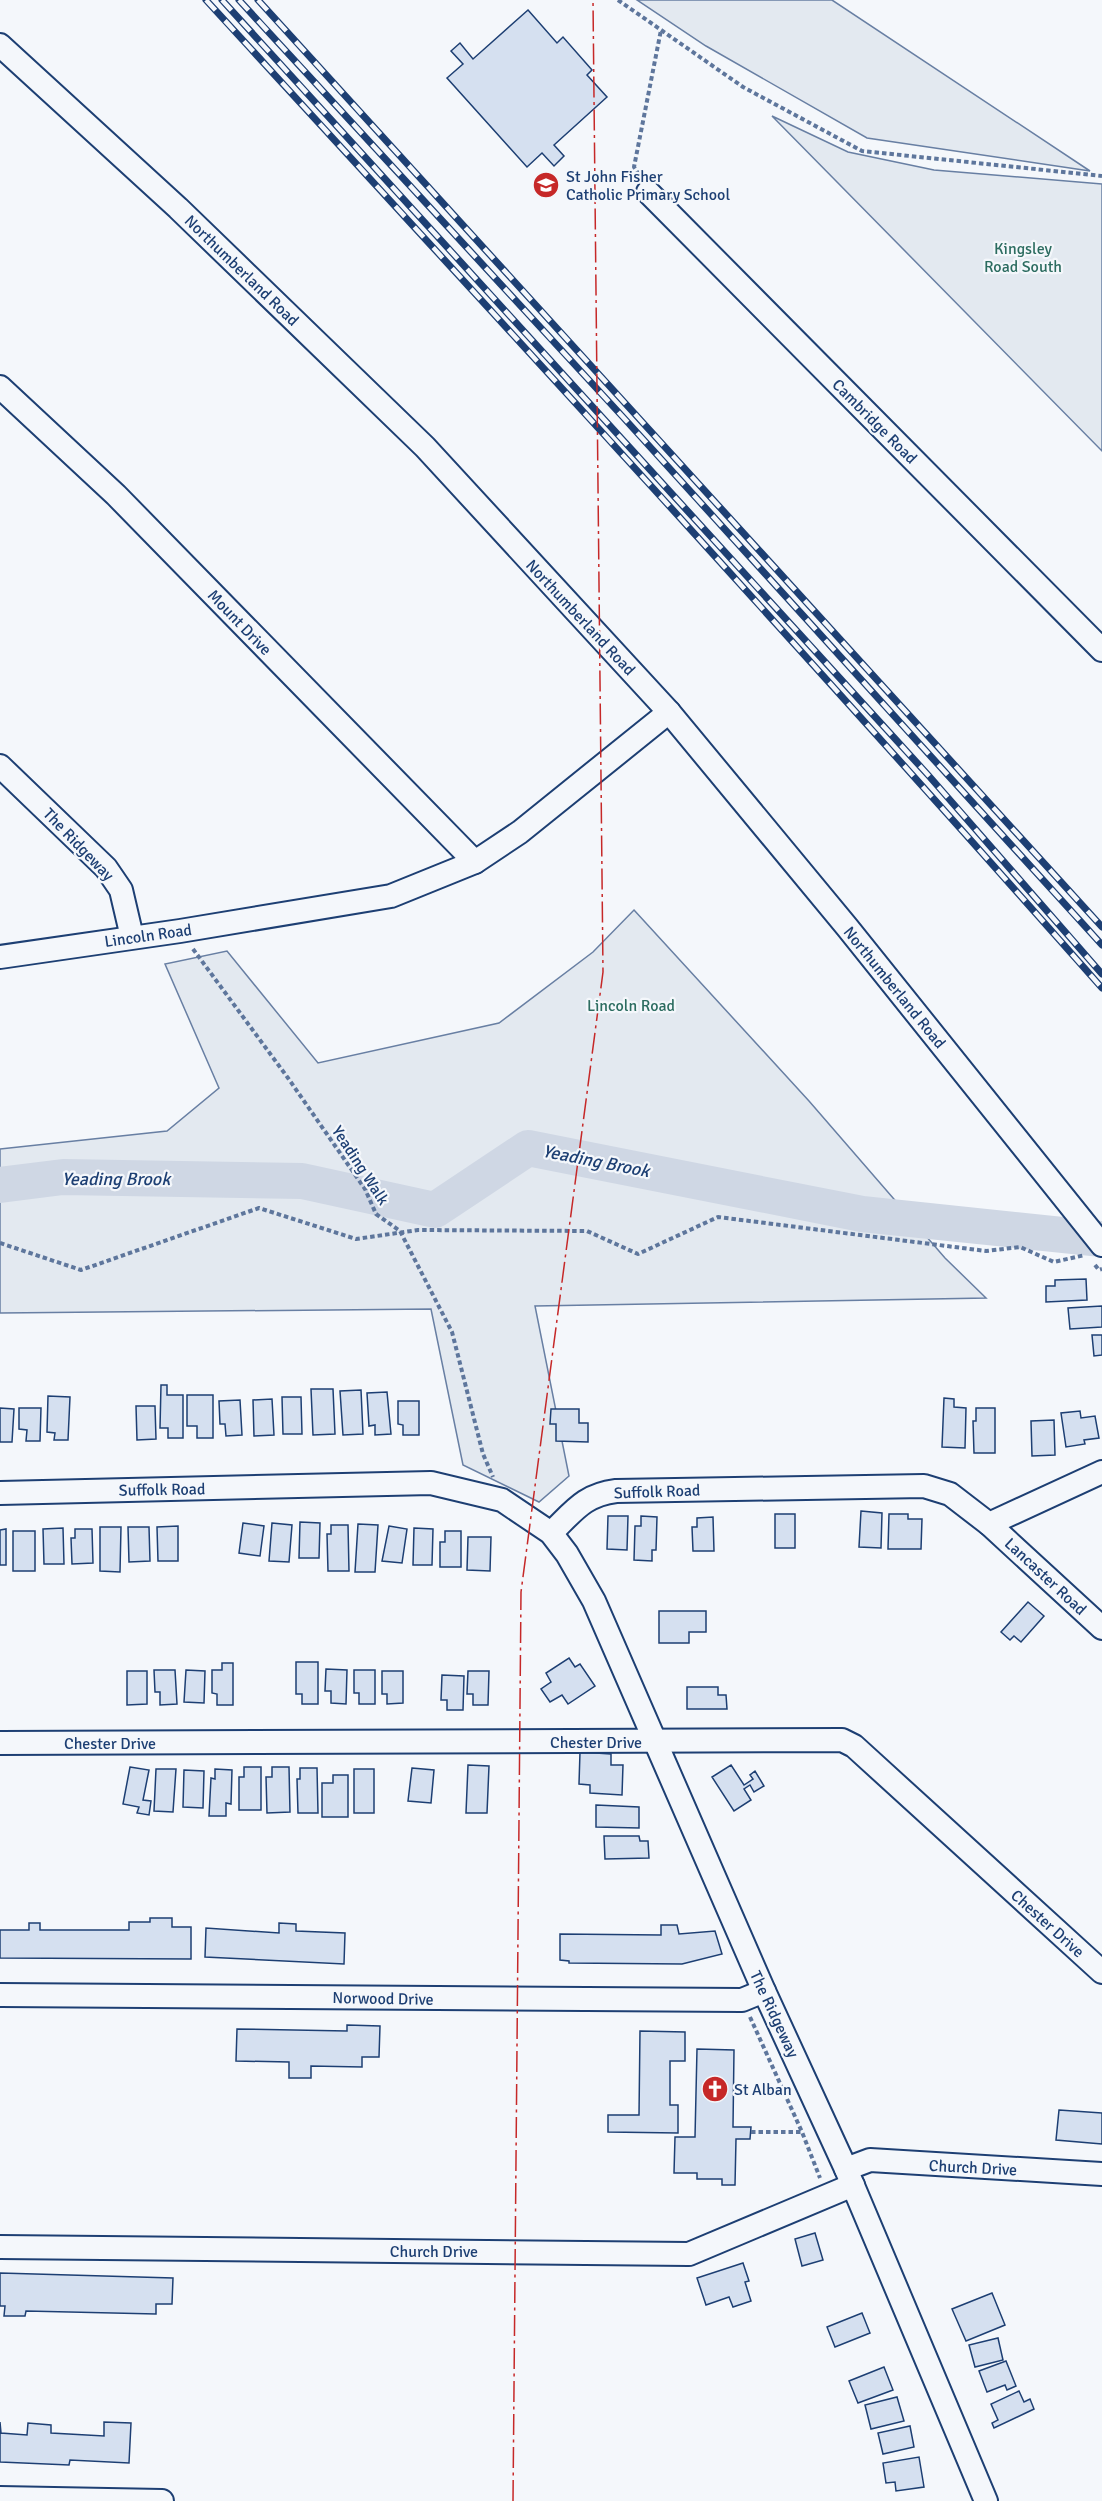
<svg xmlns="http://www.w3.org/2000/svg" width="1102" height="2501" font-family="Signika,sans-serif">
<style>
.green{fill:#e3e9f0;stroke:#687fa3;stroke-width:1.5}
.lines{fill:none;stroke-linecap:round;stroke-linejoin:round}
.river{stroke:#cfd7e4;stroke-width:36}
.building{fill:#d5e0f0;stroke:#1d3f73;stroke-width:1.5}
.minor-casing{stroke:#1d3f73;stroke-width:26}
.path{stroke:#5e769c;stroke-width:4;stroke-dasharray:4.5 3;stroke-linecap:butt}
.minor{stroke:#f4f7fb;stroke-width:22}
.rail-casing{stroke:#1d3f73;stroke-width:7}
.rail{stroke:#f4f7fb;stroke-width:4.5;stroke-dasharray:14;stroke-linecap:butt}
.power{stroke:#c62828;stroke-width:1.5;stroke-dasharray:21 4.5 3 4.5;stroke-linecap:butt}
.labels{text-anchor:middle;stroke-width:4.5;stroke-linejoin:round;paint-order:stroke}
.poi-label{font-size:16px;fill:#1d3f73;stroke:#f4f7fb;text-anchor:start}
.park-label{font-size:16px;fill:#2c6c60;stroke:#f4f7fb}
.street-label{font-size:16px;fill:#1d3f73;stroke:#f4f7fb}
.water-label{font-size:18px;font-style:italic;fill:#1d3f73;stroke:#f4f7fb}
</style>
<rect width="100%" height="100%" fill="#f4f7fb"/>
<!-- green -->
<g class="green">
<polygon points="637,0 832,0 1090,171 867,138 706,46"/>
<polygon points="772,116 848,152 934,170 1102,184 1102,451"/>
<polygon points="634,910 809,1101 945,1258 986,1298 535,1306 569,1476 539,1502 463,1465 431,1309 0,1313 0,1149 167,1131 219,1088 165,964 227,951 318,1063 499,1023 593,952"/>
</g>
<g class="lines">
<!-- river -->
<polyline class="river" points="0,1185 63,1177 302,1181 435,1210 528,1148 862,1214 1102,1239"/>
</g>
<!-- building -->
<g class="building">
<polygon points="528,10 557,43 563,37 592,70 587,75 607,97 554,145 564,156 554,166 542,153 527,167 447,78 463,64 451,51 460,43 473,59"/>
<polygon points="1086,1279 1087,1300 1046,1302 1046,1286 1055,1286 1055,1280"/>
<polygon points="1102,1306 1102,1327 1070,1329 1068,1308"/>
<polygon points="1092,1335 1102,1335 1102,1355 1094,1356"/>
<polygon points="161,1385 167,1385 167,1395 183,1395 183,1438 168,1438 168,1428 160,1428"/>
<polygon points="311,1389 333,1389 335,1434 313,1435"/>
<polygon points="361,1390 363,1434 343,1435 340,1391"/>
<polygon points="387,1392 391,1434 375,1435 375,1425 369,1426 367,1393"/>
<polygon points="187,1395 213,1395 213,1438 197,1438 197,1426 187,1426"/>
<polygon points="48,1396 70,1397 68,1440 54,1440 55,1433 47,1432"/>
<polygon points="282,1397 301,1397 302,1434 283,1434"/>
<polygon points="944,1398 954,1399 954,1407 966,1408 965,1448 942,1447"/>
<polygon points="272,1399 274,1435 254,1436 253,1400"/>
<polygon points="240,1400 242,1435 226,1436 225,1424 220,1424 219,1401"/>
<polygon points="398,1401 419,1401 419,1435 403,1435 403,1425 398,1424"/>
<polygon points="136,1406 155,1406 156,1439 137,1440"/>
<polygon points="0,1408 14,1409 12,1442 0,1442"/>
<polygon points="19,1408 41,1408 40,1441 26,1441 27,1430 19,1429"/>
<polygon points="976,1408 995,1408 995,1453 974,1453 973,1421 976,1421"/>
<polygon points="551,1409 579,1409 579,1423 588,1423 588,1442 556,1441 556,1424 550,1424"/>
<polygon points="1080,1411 1081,1418 1095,1416 1099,1438 1084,1440 1085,1444 1066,1447 1061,1413"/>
<polygon points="1054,1420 1055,1455 1032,1456 1031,1421"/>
<polygon points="861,1511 882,1513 881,1548 859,1547"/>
<rect x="775" y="1514" width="20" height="34"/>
<polygon points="889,1514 908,1514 908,1519 922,1519 921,1549 888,1549"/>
<polygon points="608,1516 628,1516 627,1550 607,1549"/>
<polygon points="641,1516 657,1517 656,1550 652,1550 652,1561 634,1560 635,1526 641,1526"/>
<polygon points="713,1517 714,1551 693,1551 692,1527 697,1527 697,1518"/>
<polygon points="300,1522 320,1523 319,1558 299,1558"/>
<polygon points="243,1523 264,1526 260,1556 239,1553"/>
<polygon points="272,1523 292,1525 289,1562 269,1561"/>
<polygon points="358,1524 378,1525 375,1572 355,1572"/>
<polygon points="331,1525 348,1525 349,1571 328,1571 327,1534 331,1534"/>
<polygon points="178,1526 178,1561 158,1561 157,1527"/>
<polygon points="389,1526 407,1529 402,1563 382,1561"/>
<polygon points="100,1527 121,1527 120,1572 100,1571"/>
<polygon points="128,1527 149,1527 150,1561 129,1562"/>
<polygon points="63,1528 64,1564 44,1564 43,1529"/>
<polygon points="414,1528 433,1529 432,1565 413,1565"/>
<polygon points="6,1529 6,1565 0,1565 0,1530"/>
<polygon points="75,1529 92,1529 93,1563 72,1564 71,1538 75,1538"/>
<rect x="13" y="1531" width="22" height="40"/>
<polygon points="445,1531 461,1531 461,1567 440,1567 440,1542 445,1542"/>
<polygon points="468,1537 491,1537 490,1571 467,1570"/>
<polygon points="1028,1602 1044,1616 1021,1642 1014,1636 1010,1640 1001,1632"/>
<polygon points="659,1611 706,1611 706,1632 689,1632 689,1643 659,1643"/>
<polygon points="569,1658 575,1667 580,1664 595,1686 568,1704 562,1695 550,1702 541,1689 551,1682 546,1673"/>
<polygon points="296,1662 318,1662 318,1704 302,1704 302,1694 296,1694"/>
<polygon points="222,1663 233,1663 233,1705 217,1705 217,1694 212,1693 212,1670 222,1670"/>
<polygon points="326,1669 347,1670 346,1704 331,1703 331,1691 325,1691"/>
<polygon points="154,1670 175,1670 177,1704 160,1705 160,1692 155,1692"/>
<polygon points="186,1670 205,1671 204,1703 184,1702"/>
<polygon points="354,1670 375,1670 375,1704 359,1704 359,1693 354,1693"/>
<polygon points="127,1671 147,1671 147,1704 127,1705"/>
<polygon points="382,1671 403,1671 403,1703 387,1704 387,1694 382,1694"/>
<polygon points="468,1671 489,1671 488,1705 473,1705 473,1694 467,1694"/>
<polygon points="442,1675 464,1676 463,1710 447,1710 447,1700 441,1700"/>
<polygon points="687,1687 718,1687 718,1695 726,1695 727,1709 687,1709"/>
<polygon points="580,1752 611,1754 611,1765 623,1765 622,1795 590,1793 590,1785 579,1784"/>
<polygon points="468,1765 489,1766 487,1813 466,1813"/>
<polygon points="731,1765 744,1785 753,1779 750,1775 755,1771 764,1786 754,1792 750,1785 744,1789 751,1800 734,1811 712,1777"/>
<polygon points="130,1767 149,1770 143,1800 151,1801 149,1815 137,1813 139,1807 123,1804"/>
<polygon points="244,1767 261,1767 261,1810 239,1810 239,1777 244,1777"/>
<polygon points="272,1767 289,1767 290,1812 267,1813 266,1777 272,1777"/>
<polygon points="300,1768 317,1768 318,1813 298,1813 297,1779 300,1779"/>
<polygon points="412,1768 434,1770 431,1803 408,1801"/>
<polygon points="156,1769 176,1769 173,1812 154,1811"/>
<polygon points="215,1769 232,1770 231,1804 226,1803 226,1816 209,1816 211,1778 215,1779"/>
<rect x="354" y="1769" width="20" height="44"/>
<polygon points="184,1770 204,1771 203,1808 183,1807"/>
<polygon points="333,1775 348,1775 348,1817 322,1817 322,1783 333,1783"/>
<polygon points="596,1805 639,1807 639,1828 596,1827"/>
<polygon points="604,1836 639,1836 640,1841 648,1841 649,1858 605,1859"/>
<polygon points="150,1918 172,1918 172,1927 191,1927 191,1959 0,1958 0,1930 29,1930 29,1923 40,1923 40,1930 129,1930 129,1922 150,1922"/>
<polygon points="279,1923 296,1924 296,1931 345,1933 344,1964 205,1957 206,1928 279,1933"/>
<polygon points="661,1925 677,1925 679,1934 715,1931 722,1954 682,1964 569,1963 569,1961 560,1960 560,1934 661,1935"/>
<polygon points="347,2025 380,2026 379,2057 362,2057 362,2067 311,2066 311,2078 289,2078 289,2062 236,2061 237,2029 347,2031"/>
<polygon points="640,2031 685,2032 685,2061 670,2061 670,2105 678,2105 678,2133 608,2132 608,2115 639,2115"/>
<polygon points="697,2049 734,2050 733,2127 751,2127 750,2139 736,2139 735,2185 722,2185 722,2179 697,2179 697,2173 674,2173 675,2137 695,2137"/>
<polygon points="1059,2110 1102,2113 1102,2144 1056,2140"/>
<polygon points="815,2233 823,2260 802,2266 795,2239"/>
<polygon points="743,2263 749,2281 745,2282 751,2301 733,2307 729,2297 706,2305 697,2278"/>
<polygon points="0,2273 173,2278 172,2304 156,2304 156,2314 26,2311 25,2316 4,2316 5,2306 0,2306"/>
<polygon points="992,2293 1005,2325 966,2341 952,2309"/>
<polygon points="862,2313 870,2333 835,2347 827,2327"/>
<polygon points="998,2338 1003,2360 975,2367 969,2345"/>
<polygon points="1006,2361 1016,2386 1007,2390 1005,2385 987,2392 979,2371"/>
<polygon points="884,2367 893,2390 858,2403 849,2381"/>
<polygon points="1019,2391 1024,2402 1030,2399 1034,2409 994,2428 992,2423 998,2420 991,2404"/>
<polygon points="897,2397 904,2421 871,2429 865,2405"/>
<polygon points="0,2422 1,2433 27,2435 28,2423 51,2425 51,2433 104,2436 104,2422 131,2423 129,2463 70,2460 69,2465 0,2462"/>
<polygon points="910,2426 914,2447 883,2454 878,2433"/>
<polygon points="919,2457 924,2487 896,2491 895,2482 886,2483 883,2463"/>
</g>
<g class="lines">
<defs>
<g id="minor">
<polyline points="0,45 178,208 425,447 669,712 847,927 1102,1245"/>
<polyline points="648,192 1102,650"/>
<polyline points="0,387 116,495 475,862"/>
<polyline points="0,766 106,868 121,890 132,937"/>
<polyline points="0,957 180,931 391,896 475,862 520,832 669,712"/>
<polyline points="0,1493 431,1483 502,1500 551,1533 567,1554 594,1601 764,1991 846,2169 986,2501"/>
<polyline points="989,1524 1102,1628"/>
<path d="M 551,1533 C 574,1511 584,1495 616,1491 L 924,1486 L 950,1494 L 989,1524 L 1102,1472"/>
<polyline points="0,1743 842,1740 854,1746 1102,1972"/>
<polyline points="0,1995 742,2000 764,1991"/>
<polyline points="846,2169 870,2160 1102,2174"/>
<polyline points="0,2247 689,2254 853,2185"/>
<polyline points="0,2498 162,2501"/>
</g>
</defs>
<!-- minor casing -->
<use href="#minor" class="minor-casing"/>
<!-- path -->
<g class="path">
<polyline points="618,0 743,87 862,151 1102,176"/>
<polyline points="639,175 634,167 661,30"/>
<polyline points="193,949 288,1078 365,1189 376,1214 400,1231 452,1332 483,1454 493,1477"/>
<polyline points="0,1243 81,1270 259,1208 356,1239 418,1230 587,1231 638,1254 718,1217 986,1251 1020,1247 1054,1262 1085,1255"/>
<polyline points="1095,1265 1099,1270 1102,1269"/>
<polyline points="750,2017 802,2132 820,2178"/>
<polyline points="751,2132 802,2132"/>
</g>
<!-- minor -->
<use href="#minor" class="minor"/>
<defs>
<g id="rail">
<path d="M 206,0 C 507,328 808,655 1102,988"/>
<polyline points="222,0 929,776 1102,974"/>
<polyline points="239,0 622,416 1102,945"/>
<polyline points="258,0 1102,927"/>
</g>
</defs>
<!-- rail casing -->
<use href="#rail" class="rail-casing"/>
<!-- rail -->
<use href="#rail" class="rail"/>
<!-- power -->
<polyline class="power" points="513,2501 521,1592 603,972 593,0"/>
</g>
<!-- icons -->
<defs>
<symbol id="school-disc" viewBox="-11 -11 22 22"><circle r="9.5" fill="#c62828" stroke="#f4f7fb"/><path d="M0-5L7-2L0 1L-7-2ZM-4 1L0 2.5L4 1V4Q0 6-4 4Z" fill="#fff"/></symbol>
<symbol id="church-disc" viewBox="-11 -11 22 22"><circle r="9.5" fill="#c62828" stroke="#f4f7fb"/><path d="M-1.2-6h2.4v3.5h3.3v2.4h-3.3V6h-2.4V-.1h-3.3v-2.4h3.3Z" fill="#fff"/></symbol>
</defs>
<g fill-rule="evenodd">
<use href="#school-disc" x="531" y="170" width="30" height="30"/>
<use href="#church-disc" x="700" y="2074" width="30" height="30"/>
</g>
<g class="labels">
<!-- poi labels -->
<g class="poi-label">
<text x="566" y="182">St John Fisher<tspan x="566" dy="18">Catholic Primary School</tspan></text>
<text x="734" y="2095">St Alban</text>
</g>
<!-- park labels -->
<g class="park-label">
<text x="1023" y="254">Kingsley<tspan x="1023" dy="18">Road South</tspan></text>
<text x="631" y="1011">Lincoln Road</text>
</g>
<!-- street labels -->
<g class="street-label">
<text transform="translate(242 270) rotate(44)" y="6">Northumberland Road</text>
<text transform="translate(875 421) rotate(45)" y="6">Cambridge Road</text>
<text transform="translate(581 617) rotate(47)" y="6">Northumberland Road</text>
<text transform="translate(240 622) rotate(46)" y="6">Mount Drive</text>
<text transform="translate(79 844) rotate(46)" y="6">The Ridgeway</text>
<text transform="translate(148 935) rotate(-8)" y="6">Lincoln Road</text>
<text transform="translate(895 987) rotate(51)" y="6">Northumberland Road</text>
<text transform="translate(361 1165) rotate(57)" y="6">Yeading Walk</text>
<text transform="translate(162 1489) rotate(-1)" y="6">Suffolk Road</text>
<text transform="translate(657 1491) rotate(-2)" y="6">Suffolk Road</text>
<text transform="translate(1046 1576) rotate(43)" y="6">Lancaster Road</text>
<text x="596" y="1748">Chester Drive</text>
<text x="110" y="1749">Chester Drive</text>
<text transform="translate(1048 1923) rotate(42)" y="6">Chester Drive</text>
<text transform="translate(383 1998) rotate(1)" y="6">Norwood Drive</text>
<text transform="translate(775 2014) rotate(65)" y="6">The Ridgeway</text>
<text transform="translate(973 2167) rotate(3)" y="6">Church Drive</text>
<text x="434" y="2257">Church Drive</text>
</g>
<!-- water labels -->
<g class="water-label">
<text transform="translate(596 1161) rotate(11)" y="6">Yeading Brook</text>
<text x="116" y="1185">Yeading Brook</text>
</g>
</g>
</svg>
